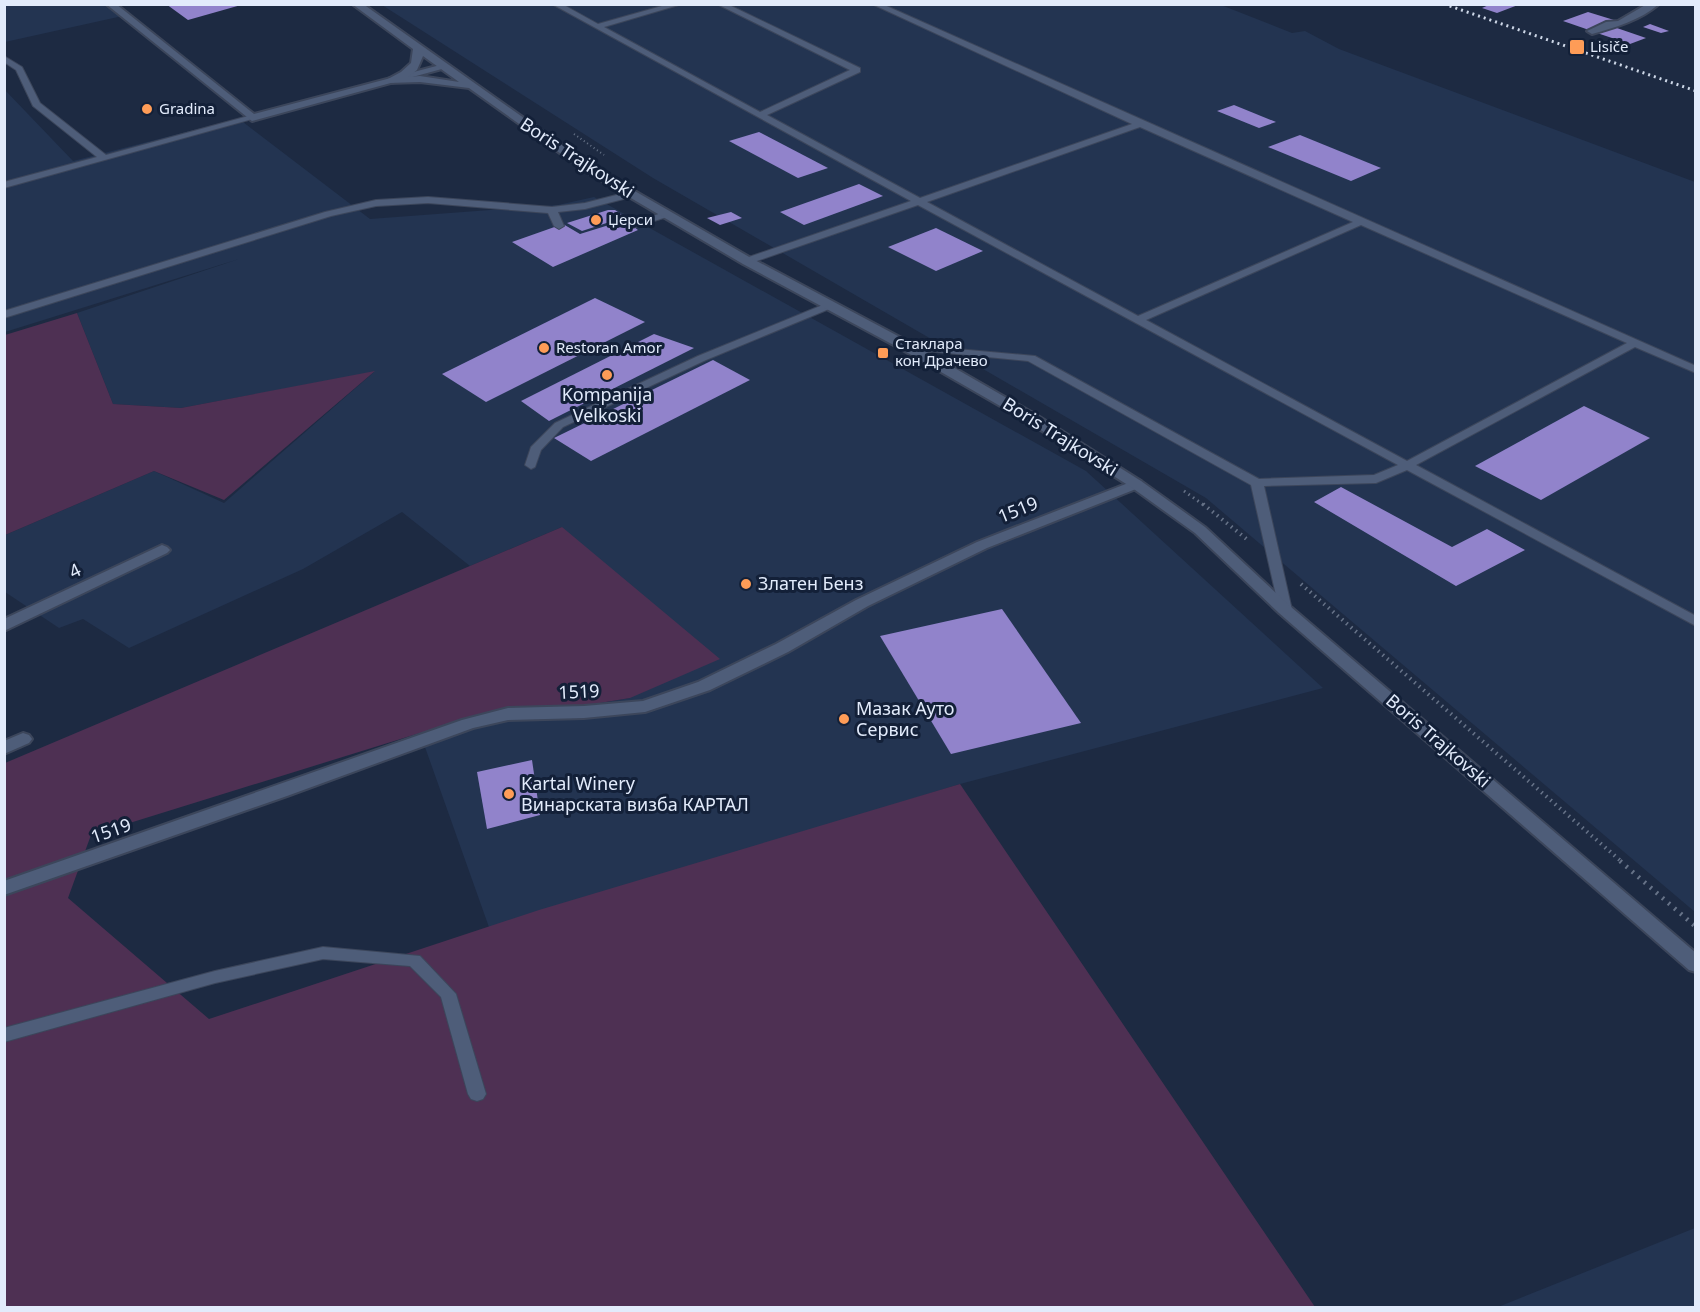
<svg xmlns="http://www.w3.org/2000/svg" width="1700" height="1312" font-family="'Noto Sans',sans-serif">
<style>
.built{fill:#233451}
.green{fill:#4e3053}
.building{fill:#9183cb}
.lines{fill:none;stroke-linecap:round;stroke-linejoin:round}
.service-casing{stroke:#3c465b;stroke-width:2}
.minor-casing{stroke:#3c465b;stroke-width:4}
.secondary-casing{stroke:#3c465b;stroke-width:4}
.path-far3{stroke:#677388;stroke-width:2;stroke-dasharray:1 3;stroke-linecap:butt}
.path-far2{stroke:#677388;stroke-width:3;stroke-dasharray:1.5 4;stroke-linecap:butt}
.path-far1{stroke:#677388;stroke-width:4;stroke-dasharray:1.5 4.5;stroke-linecap:butt}
.path{stroke:#677388;stroke-width:4.5;stroke-dasharray:2 6;stroke-linecap:butt}
.service{fill:#4e5d79;fill-rule:evenodd}
.minor{fill:#4e5d79;fill-rule:evenodd}
.secondary{fill:#4e5d79;fill-rule:evenodd}
.rail{stroke:#cdd7e7;stroke-width:3;stroke-dasharray:2 4;stroke-linecap:butt}
.poi-dot{fill:#fe9c57;stroke:#132038;stroke-width:2}
.labels{text-anchor:middle;stroke-width:6;stroke-linejoin:round;paint-order:stroke}
.far-poi-label{font-size:15px;fill:#e2ebfb;stroke:#132038;text-anchor:start}
.street-label{font-size:18px;fill:#e2ebfb;stroke:#132038}
.poi-label{font-size:18px;fill:#e2ebfb;stroke:#132038;text-anchor:start}
</style>
<rect width="100%" height="100%" fill="#1d2a42"/>
<!-- built -->
<g class="built">
<polygon points="4,5 115,5 127,15 5,42"/>
<polygon points="382,5 1221,5 1292,33 1305,31 1339,49 1695,182 1695,912 1206,498 653,178"/>
<polygon points="4,89 73,161 260,113 239,119 370,219 558,205 594,197 1086,471 1323,688 960,784 490,930 420,733 630,698 562,527 470,566 402,512 303,569 129,648 83,619 59,628 5,592 5,535 154,471 224,503 374,372 181,408 113,404 77,313 239,259 5,332"/>
<polygon points="1695,1228 1695,1307 1498,1307"/>
</g>
<!-- green -->
<g class="green">
<polygon points="77,313 113,404 181,408 375,371 224,500 154,471 5,535 5,335"/>
<polygon points="562,527 720,659 630,698 420,733 91,835 68,898 209,1019 539,910 960,784 1315,1307 5,1308 5,763"/>
</g>
<!-- building -->
<g class="building">
<polygon points="166,4 241,4 241,5 188,20"/>
<polygon points="1491,4 1518,4 1518,5 1497,13 1482,8"/>
<polygon points="1588,12 1614,20 1589,30 1563,21"/>
<polygon points="1650,24 1669,31 1661,33 1643,27"/>
<polygon points="1611,26 1646,38 1630,44 1594,32"/>
<polygon points="1234,105 1276,122 1259,128 1217,111"/>
<polygon points="759,132 828,168 798,178 729,141"/>
<polygon points="1300,135 1381,168 1351,181 1268,147"/>
<polygon points="859,184 883,196 804,225 780,212"/>
<polygon points="608,210 615,210 625,217 582,231 567,223"/>
<polygon points="731,212 742,218 720,225 707,218"/>
<polygon points="625,220 638,230 553,267 512,242 563,224 580,234"/>
<polygon points="936,228 983,251 936,271 888,247"/>
<polygon points="595,298 645,322 486,402 442,374"/>
<polygon points="654,334 694,348 549,421 521,401"/>
<polygon points="713,360 750,380 591,461 554,438"/>
<polygon points="1584,406 1650,438 1541,500 1475,466"/>
<polygon points="1341,487 1452,547 1487,529 1525,550 1456,586 1314,502"/>
<polygon points="1002,609 1081,723 951,754 880,636"/>
<polygon points="532,760 540,815 487,829 477,772"/>
</g>
<g class="lines">
<defs>
<g id="service">
<path d="M 552,4 L 562,4 L 598,24 L 669,4 L 682,4 L 604,27 L 760,112 L 850,70 L 717,4 L 727,4 L 860,68 L 860,72 L 767,115 L 920,198 L 1132,124 L 872,4 L 882,4 L 1696,366 L 1696,373 L 1635,347 L 1416,465 L 1696,616 L 1696,626 L 1407,470 L 1376,483 L 1264,486 L 1292,610 L 1285,614 L 1280,613 L 1251,485 L 1028,361 L 906,349 L 902,348 L 902,344 L 1035,356 L 1259,479 L 1374,475 L 1398,465 L 918,205 L 751,263 L 743,263 L 743,259 L 911,201 ZM 1140,127 L 1353,222 L 1138,316 L 927,202 ZM 1361,225 L 1627,343 L 1407,461 L 1146,320 Z"/>
<polygon points="4,56 22,67 40,103 106,155 252,115 256,118 4,188 4,182 97,157 33,106 16,70 4,62"/>
<polygon points="632,191 635,192 635,196 585,209 558,212 564,226 559,229 554,226 548,213 428,203 376,206 331,216 4,318 4,311 325,212 376,200 428,197 552,207 585,203"/>
<polygon points="667,211 672,214 670,216 632,228 627,225"/>
<polygon points="830,302 834,303 834,307 706,360 563,427 541,450 535,467 531,469 525,465 531,447 555,423 698,356"/>
<polygon points="323,947 420,956 456,994 486,1094 483,1099 477,1101 471,1099 468,1094 441,997 410,966 323,959 215,983 4,1042 4,1028 215,971"/>
</g>
<g id="minor">
<polygon points="106,4 116,4 254,114 444,64 449,67 252,121"/>
<path d="M 1647,4 L 1659,4 C 1639,21 1616,27 1592,34 L 1587,31 L 1606,22 L 1618,21 Z"/>
<polygon points="1136,480 1141,481 1143,484 1141,487 987,548 868,606 788,652 710,690 645,712 584,718 508,720 473,728 287,796 4,895 4,881 462,720 508,708 584,706 643,701 698,682 776,644 856,600 977,542"/>
<polygon points="162,545 167,547 170,550 167,553 4,631 4,619"/>
<polygon points="23,733 29,735 32,739 29,743 4,754 4,741"/>
</g>
<path id="secondary" d="M 352,4 L 363,4 L 593,167 L 751,258 L 911,343 L 1038,416 L 1141,481 L 1205,527 L 1291,607 L 1696,953 L 1696,972 L 1689,970 L 1279,613 L 1195,533 L 1131,487 L 1028,422 L 901,349 L 743,264 L 585,171 L 469,88 L 420,82 L 388,83 L 388,79 L 401,72 L 411,63 L 413,49 ZM 423,56 L 459,82 L 420,76 L 408,77 L 417,70 Z"/>
</defs>
<!-- service casing -->
<use href="#service" class="service-casing"/>
<!-- minor casing -->
<use href="#minor" class="minor-casing"/>
<!-- secondary casing -->
<use href="#secondary" class="secondary-casing"/>
<!-- path-far3 -->
<polyline class="path-far3" points="574,134 604,155"/>
<!-- path-far2 -->
<polyline class="path-far2" points="1184,491 1205,506"/>
<!-- path-far1 -->
<g class="path-far1">
<polyline points="1203,504 1249,541"/>
<polyline points="1301,584 1622,862"/>
</g>
<!-- path -->
<polyline class="path" points="1620,861 1696,927"/>
<!-- service -->
<use href="#service" class="service"/>
<!-- minor -->
<use href="#minor" class="minor"/>
<!-- secondary -->
<use href="#secondary" class="secondary"/>
<!-- rail -->
<polyline class="rail" points="1444,4 1696,91"/>
</g>
<!-- markers -->
<g class="poi-dot">
<rect x="1569" y="39" width="16" height="16" rx="3"/>
<circle cx="147" cy="109" r="6"/>
<circle cx="596" cy="220" r="6"/>
<circle cx="544" cy="348" r="6"/>
<rect x="877" y="347" width="12" height="12" rx="3"/>
<circle cx="607" cy="375" r="6"/>
<circle cx="746" cy="584" r="6"/>
<circle cx="844" cy="719" r="6"/>
<circle cx="509" cy="794" r="6"/>
</g>
<g class="labels">
<!-- far-poi labels -->
<g class="far-poi-label">
<text x="1590" y="52">Lisiče</text>
<text x="159" y="114">Gradina</text>
<text x="608" y="225">Џерси</text>
<text x="895" y="349">Стаклара<tspan x="895" dy="17">кон Драчево</tspan></text>
<text x="556" y="353">Restoran Amor</text>
</g>
<!-- street labels -->
<g class="street-label">
<text transform="translate(577 158) rotate(33)" y="6">Boris Trajkovski</text>
<text transform="translate(1060 437) rotate(32)" y="6">Boris Trajkovski</text>
<text transform="translate(1018 510) rotate(-22)" y="6">1519</text>
<text transform="translate(75 571) rotate(-26)" y="6">4</text>
<text transform="translate(579 692) rotate(-3)" y="6">1519</text>
<text transform="translate(1438 741) rotate(41)" y="6">Boris Trajkovski</text>
<text transform="translate(111 831) rotate(-19)" y="6">1519</text>
</g>
<!-- poi labels -->
<g class="poi-label">
<text x="607" y="401" text-anchor="middle">Kompanija<tspan x="607" dy="21">Velkoski</tspan></text>
<text x="758" y="590">Златен Бенз</text>
<text x="856" y="715">Мазак Ауто<tspan x="856" dy="21">Сервис</tspan></text>
<text x="521" y="790">Kartal Winery<tspan x="521" dy="21">Винарската визба КАРТАЛ</tspan></text>
</g>
</g>
<!-- border -->
<rect width="1700" height="1312" fill="none" stroke="#e2ebfb" stroke-width="12"/>
</svg>
